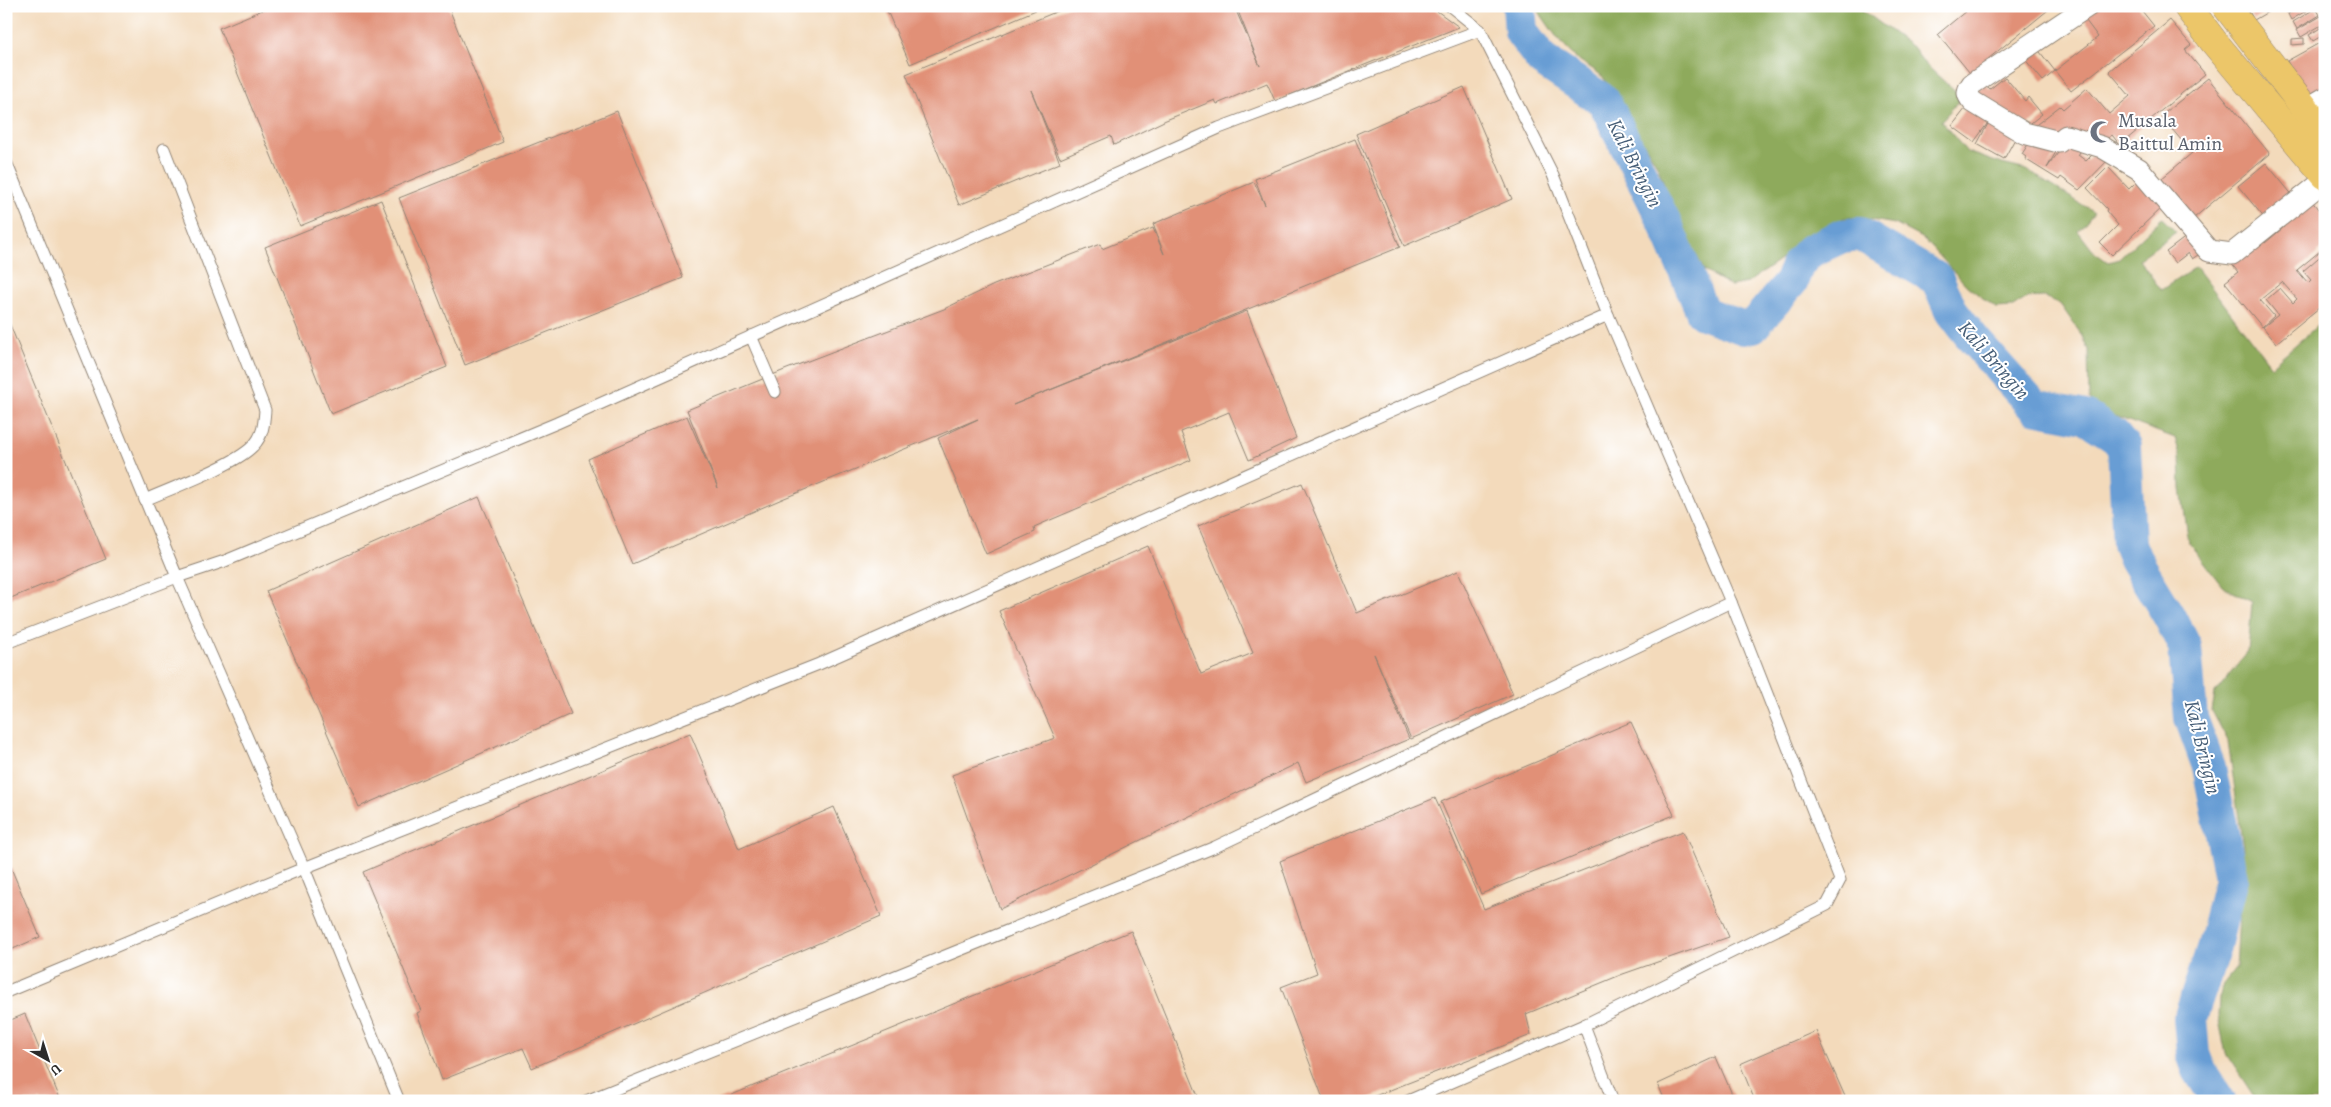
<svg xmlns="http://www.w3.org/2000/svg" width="2331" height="1107" font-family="Alegreya,serif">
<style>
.forest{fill:#8eaa5c;stroke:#5c6a44}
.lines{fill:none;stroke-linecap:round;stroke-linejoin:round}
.river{stroke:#679dd4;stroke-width:34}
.building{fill:#e19077}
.lane-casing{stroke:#8f8273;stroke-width:13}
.street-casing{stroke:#8f8273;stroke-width:23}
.primary-casing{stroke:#8f8273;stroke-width:29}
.lane{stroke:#fff;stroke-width:11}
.street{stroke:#fff;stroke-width:21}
.primary{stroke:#ecc669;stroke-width:28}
.labels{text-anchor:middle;stroke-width:4;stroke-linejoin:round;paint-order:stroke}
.worship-label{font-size:20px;fill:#5b616d;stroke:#fff;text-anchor:start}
.water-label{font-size:21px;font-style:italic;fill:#465e77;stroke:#fff}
</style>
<rect width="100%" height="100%" fill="#fff"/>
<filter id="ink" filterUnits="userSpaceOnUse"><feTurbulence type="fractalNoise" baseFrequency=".02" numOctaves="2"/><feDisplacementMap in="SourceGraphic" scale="10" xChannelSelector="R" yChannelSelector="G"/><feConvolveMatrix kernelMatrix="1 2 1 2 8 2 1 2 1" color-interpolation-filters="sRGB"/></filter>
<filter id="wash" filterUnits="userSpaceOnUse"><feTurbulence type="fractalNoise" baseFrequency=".0096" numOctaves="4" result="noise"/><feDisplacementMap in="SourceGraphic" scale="20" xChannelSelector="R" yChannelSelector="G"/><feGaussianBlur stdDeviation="1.12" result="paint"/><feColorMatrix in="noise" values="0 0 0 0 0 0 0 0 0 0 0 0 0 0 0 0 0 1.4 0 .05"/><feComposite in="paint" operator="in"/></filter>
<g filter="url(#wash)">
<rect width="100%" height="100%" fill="#f3dabb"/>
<!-- forest -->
<path class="forest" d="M 1535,6 L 1857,6 L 1915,49 L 1921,60 L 1962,98 L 1941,121 L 1967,152 L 2002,164 L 2027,170 L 2094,212 L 2078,231 L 2094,252 L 2108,262 L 2119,259 L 2162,218 L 2176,232 L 2139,259 L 2161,290 L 2196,267 L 2271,366 L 2325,319 L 2325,1101 L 2257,1101 L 2226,1054 L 2218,1016 L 2219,998 L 2224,983 L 2236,968 L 2243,847 L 2228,741 L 2212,711 L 2215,693 L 2248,652 L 2252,602 L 2222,586 L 2189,543 L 2181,489 L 2180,455 L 2175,438 L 2101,411 L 2089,399 L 2088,350 L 2081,334 L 2060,304 L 2044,297 L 2027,298 L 2013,307 L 1996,308 L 1967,286 L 1925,240 L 1895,224 L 1861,218 L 1844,218 L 1828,227 L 1747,283 L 1731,286 L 1704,271 L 1672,205 L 1657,165 L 1603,77 C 1593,68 1583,64 1574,56 C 1559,43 1547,23 1535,6 Z"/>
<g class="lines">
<!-- river -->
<polyline class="river" points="1519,6 1521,32 1542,60 1604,101 1664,221 1703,313 1744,328 1753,326 1791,282 1798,264 1810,251 1842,236 1860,234 1937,279 1951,310 1974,340 2034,407 2085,417 2114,435 2124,447 2129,544 2135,559 2170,617 2185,647 2191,718 2209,767 2231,878 2213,950 2190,1018 2193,1054 2199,1070 2219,1101"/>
</g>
<g id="blocks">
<!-- building -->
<g class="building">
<polygon points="272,6 448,6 503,142 300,226 219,28"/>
<polygon points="885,6 1045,6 910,64"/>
<polygon points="1070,6 1234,6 1260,66 1236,6 1430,6 1459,27 1275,101 1267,83 1217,104 1215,100 1166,120 1114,145 1111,136 1060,158 1031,90 1060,163 959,205 906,74"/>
<polygon points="1972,6 2053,6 1988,59 1992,63 1974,78 1938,34"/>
<polygon points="2097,6 2138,6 2154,26 2071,91 2055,71 2098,37 2083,17"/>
<polygon points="2246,6 2278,6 2254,20"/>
<polygon points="2286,6 2298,6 2287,13 2284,8"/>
<polygon points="2301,6 2314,6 2291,20 2288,14"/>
<polygon points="2316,8 2320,15 2297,29 2293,22"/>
<polygon points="2321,16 2325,23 2301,37 2297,30"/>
<polygon points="2170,20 2191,45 2185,50 2205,74 2120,145 2112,135 2102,143 2091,129 2079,139 2058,138 2032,128 2060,106 2063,109 2087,88 2109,114 2130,96 2109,71"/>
<polygon points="2325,25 2325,34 2313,41 2309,35"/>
<polygon points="2304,38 2304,44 2292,45 2292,39"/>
<polygon points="2325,40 2325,89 2308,98 2287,61"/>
<polygon points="2036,47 2055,71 2043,81 2023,57"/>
<polygon points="2005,77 2025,101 2028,97 2042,114 2021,131 1975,92 1985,84 1990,89"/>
<polygon points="2208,78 2270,154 2194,218 2161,179 2192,153 2161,116"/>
<polygon points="1464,87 1512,199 1404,246 1356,134"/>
<polygon points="1969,104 1990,120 1974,142 1952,126"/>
<polygon points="617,111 683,278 465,365 399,198"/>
<polygon points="1990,120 2017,135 2004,159 1977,144"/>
<polygon points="2032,138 2057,150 2047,168 2066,142 2080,152 2078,155 2086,161 2099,148 2109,159 2079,190 2061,177 2059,180 2025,159 2026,157 2022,154"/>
<polygon points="1355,139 1400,247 1013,405 1247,311 1296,438 1249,460 1229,412 1181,432 1191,460 1034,527 1035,532 986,554 938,438 978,419 782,499 632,564 588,459 687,416 718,488 687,410 787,369 944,309 994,285 1100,244 1102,249 1153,228 1164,254 1153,224 1254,182 1265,205 1255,179"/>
<polygon points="2266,163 2294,197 2266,220 2238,186"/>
<polygon points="2108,167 2129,189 2140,178 2165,204 2112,255 2100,243 2118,225 2106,211 2107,209 2087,188"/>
<polygon points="381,200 447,367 331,414 265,247"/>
<polygon points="2311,200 2325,218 2325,247 2297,270 2308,283 2311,280 2303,271 2325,252 2325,303 2276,343 2263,327 2278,315 2266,300 2280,288 2293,303 2297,299 2282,282 2260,300 2274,316 2262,327 2225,282 2238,272 2230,262 2259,237 2265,243 2284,227 2282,224"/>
<polygon points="2187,236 2201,253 2192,259 2188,253 2175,263 2166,252"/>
<polygon points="6,315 106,559 6,600"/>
<polygon points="1302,483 1357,613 1458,571 1513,694 1411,739 1374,654 1409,739 1306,782 1298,763 1000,909 952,775 1055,738 999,611 1148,546 1201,674 1253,653 1198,526"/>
<polygon points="479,497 571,714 359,807 266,591"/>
<polygon points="1631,722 1674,815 1481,894 1441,802"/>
<polygon points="690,733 739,849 834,807 881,916 532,1068 523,1048 442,1080 417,1013 421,1011 363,872"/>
<polygon points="1435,798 1484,909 1683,831 1729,937 1623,974 1526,1014 1531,1035 1362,1101 1324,1101 1281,987 1317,973 1280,861"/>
<polygon points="6,856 40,937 6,952"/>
<polygon points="1131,931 1200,1101 717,1101"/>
<polygon points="25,1014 38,1046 61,1101 6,1101 6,1022"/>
<polygon points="1816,1031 1847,1101 1755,1101 1740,1064"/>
<polygon points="1716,1057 1735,1101 1665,1101 1658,1084"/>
</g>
</g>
</g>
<g filter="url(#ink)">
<use href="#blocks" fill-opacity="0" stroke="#8f8273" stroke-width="1"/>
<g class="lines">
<defs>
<g id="lane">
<polyline points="1450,6 1480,30"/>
<polyline points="6,162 177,577 225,561 557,423 1219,128 1480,30 1553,175 1608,315 1731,602 1840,880 1827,905 1584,1025 1408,1101"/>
<polyline points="751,336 775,392"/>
<path d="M 145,500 C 172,488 235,465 253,446 C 263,436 264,424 265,410 L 164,149"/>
<polyline points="6,643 177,577 304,868 399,1101"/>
<polyline points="6,992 304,868 819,664 1608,315"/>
<polyline points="1584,1025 1613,1101"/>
<polyline points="586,1101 1215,847 1731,602"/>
</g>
<g id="street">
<path d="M 2088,6 L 1972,84 C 1966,92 1967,95 1973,102 L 2024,133 L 2059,142 L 2066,136 L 2102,147 L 2139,169 L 2209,251 L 2232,254 L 2325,180"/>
<polyline points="2306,109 2325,98"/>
</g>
<g id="primary">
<polyline points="2187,6 2214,42 2325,175"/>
<polyline points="2226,6 2325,134"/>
</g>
</defs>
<!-- lane casing -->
<use href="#lane" class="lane-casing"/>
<!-- street casing -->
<use href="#street" class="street-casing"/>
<!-- primary casing -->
<use href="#primary" class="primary-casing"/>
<!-- lane -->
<use href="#lane" class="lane"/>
<!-- street -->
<use href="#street" class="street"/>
<!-- primary -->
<use href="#primary" class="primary"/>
</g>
</g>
<!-- icons -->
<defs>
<symbol id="mosque-bare" viewBox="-9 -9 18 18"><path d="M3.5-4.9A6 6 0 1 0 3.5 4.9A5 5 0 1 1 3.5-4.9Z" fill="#6b7280" stroke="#fff" stroke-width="2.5" paint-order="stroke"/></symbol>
</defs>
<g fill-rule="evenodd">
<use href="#mosque-bare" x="2085" y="116" width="32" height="32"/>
</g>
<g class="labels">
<!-- worship labels -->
<g class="worship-label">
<text x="2118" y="127">Musala<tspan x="2118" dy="23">Baittul Amin</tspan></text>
</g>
<!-- water labels -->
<g class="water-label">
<text transform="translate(1635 163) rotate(63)" y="7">Kali Bringin</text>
<text transform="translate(1994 360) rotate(49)" y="7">Kali Bringin</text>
<text transform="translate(2203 747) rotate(76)" y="7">Kali Bringin</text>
</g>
</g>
<!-- margin -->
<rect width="2331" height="1107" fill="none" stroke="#fff" stroke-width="25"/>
<!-- north arrow -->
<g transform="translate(48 1060) rotate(141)" stroke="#ffffff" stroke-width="4" paint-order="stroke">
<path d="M0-4L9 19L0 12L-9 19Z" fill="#2b2b2b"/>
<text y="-8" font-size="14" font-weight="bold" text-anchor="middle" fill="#2b2b2b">U</text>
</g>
</svg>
